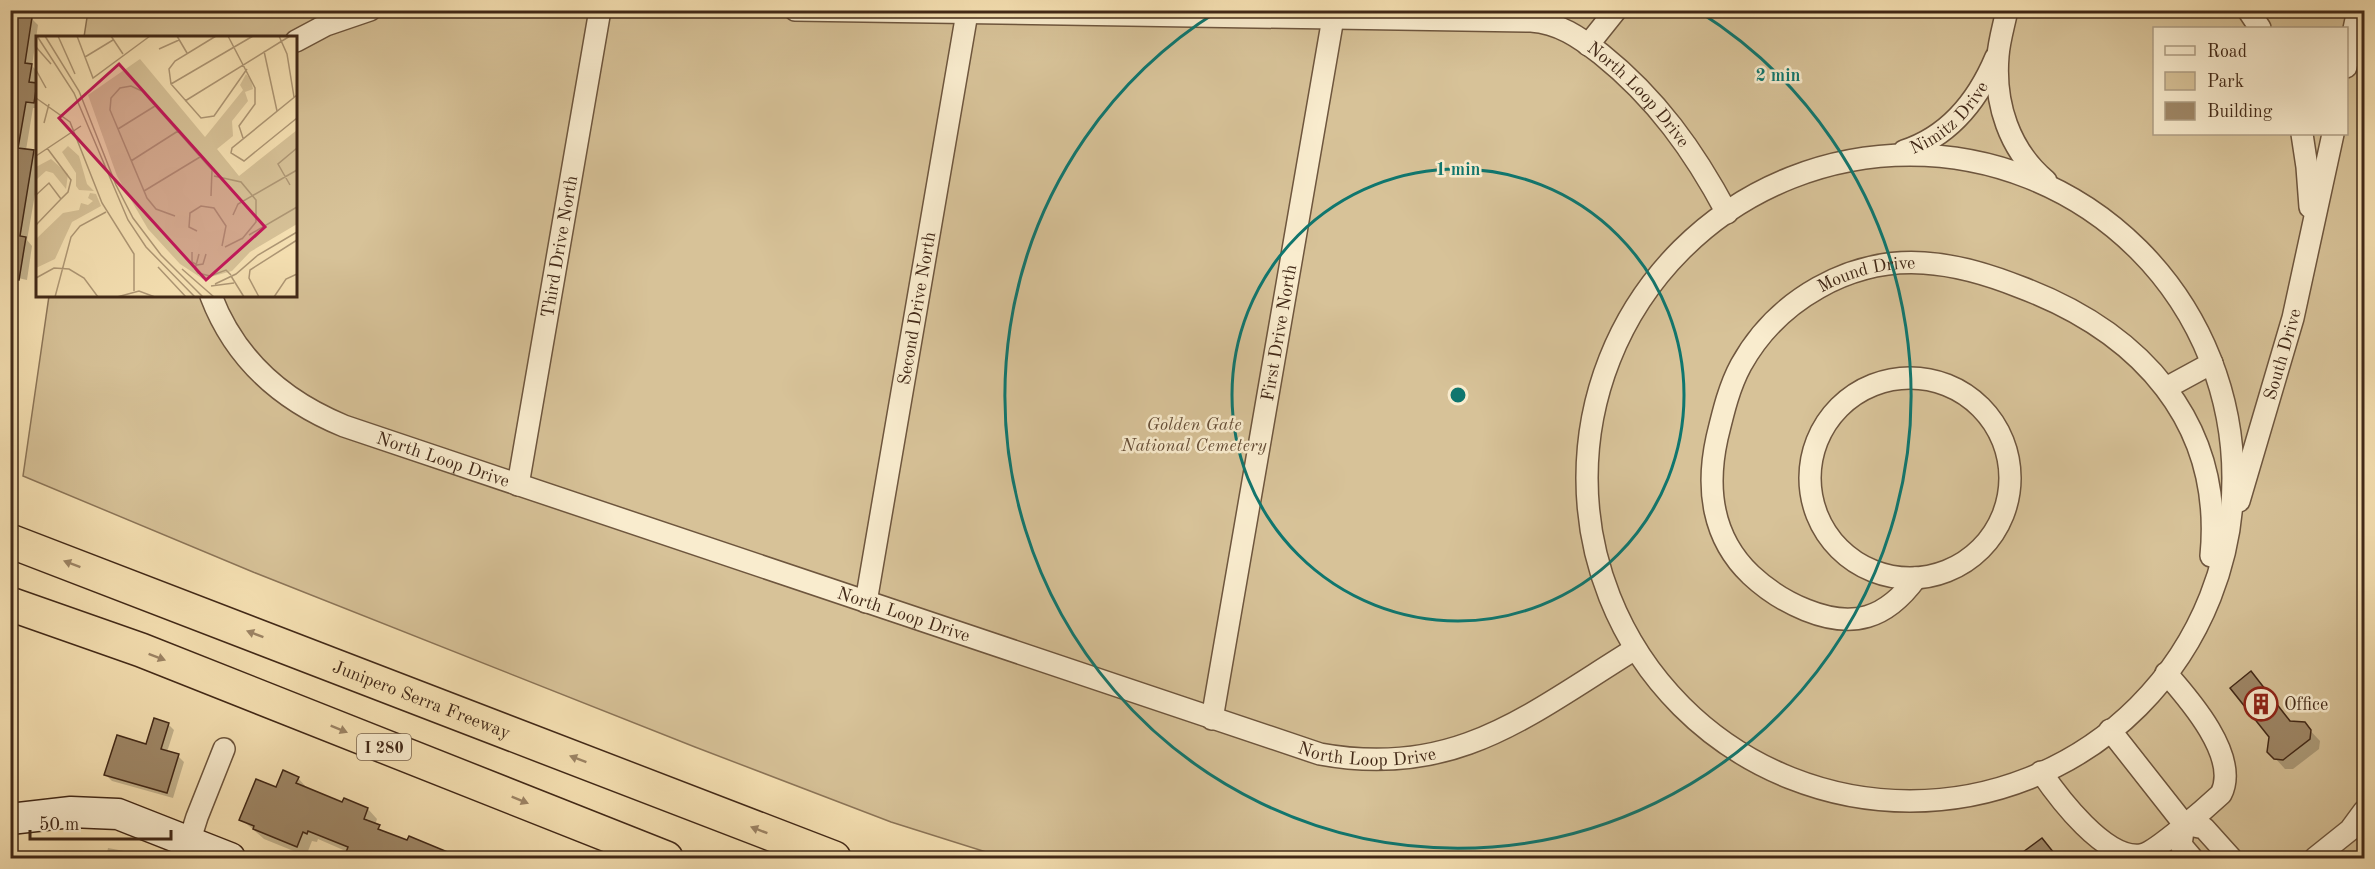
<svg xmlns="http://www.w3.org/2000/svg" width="2375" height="869" font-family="'Old Standard TT',serif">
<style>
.green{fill:#d7c298;stroke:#8c7558;stroke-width:1.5;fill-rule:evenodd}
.shadow{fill:#0003}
.building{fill:#9f8868;stroke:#412817;stroke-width:1.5}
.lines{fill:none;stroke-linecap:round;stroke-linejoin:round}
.street-casing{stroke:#6e563e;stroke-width:24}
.secondary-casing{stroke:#412817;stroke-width:33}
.highway-casing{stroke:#412817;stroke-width:36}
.street{stroke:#f9ecce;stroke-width:21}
.secondary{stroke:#f9ecce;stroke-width:30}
.highway{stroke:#f6e1b3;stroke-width:33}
.oneway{fill:#9c8465}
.ring{fill:none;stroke:#0f766e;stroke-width:3}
.labels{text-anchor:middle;stroke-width:5;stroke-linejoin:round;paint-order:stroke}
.shield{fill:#f9ecce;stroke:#78634e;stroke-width:1.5}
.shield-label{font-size:16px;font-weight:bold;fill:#412817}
.street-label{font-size:18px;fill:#412817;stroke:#f9ecce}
.park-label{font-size:18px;font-style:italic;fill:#664e37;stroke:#f9ecce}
.poi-label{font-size:18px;fill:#412817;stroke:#f9ecce;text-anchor:start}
.inset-road{fill:none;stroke:#ae9775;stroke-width:1.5}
.view{fill:#c2185b;fill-opacity:0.15;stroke:#c2185b;stroke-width:3}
.inset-edge{fill:none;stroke:#412817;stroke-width:3}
.centre{fill:#0f766e;stroke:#f9ecce;stroke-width:3}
.ring-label{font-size:18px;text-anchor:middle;font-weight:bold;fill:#0f766e;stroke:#f9ecce;stroke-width:5;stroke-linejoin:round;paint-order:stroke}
</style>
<rect width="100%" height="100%" fill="#f6e1b3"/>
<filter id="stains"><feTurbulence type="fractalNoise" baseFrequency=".00333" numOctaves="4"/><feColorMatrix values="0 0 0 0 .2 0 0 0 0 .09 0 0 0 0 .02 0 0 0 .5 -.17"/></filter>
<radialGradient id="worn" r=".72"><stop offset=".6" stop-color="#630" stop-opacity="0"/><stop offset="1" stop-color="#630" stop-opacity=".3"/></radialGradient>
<!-- green -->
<path class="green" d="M 88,11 L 2364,11 L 2364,855 L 2362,858 L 1005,858 L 891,822 L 695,747 L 253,572 L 23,476 L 49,296 L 296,296 L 296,38 L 84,37 ZM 2154,28 L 2346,28 L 2346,134 L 2154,134 Z"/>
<!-- shadow -->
<g class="shadow">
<polygon points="10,10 33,10 33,20 38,25 32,66 38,72 38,108 33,108 26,150 34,152 38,155 38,177 27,240 32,246 27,280 18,278 10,325"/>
<polygon points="2251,673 2292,722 2304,724 2320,741 2319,749 2293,769 2285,769 2275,758 2271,737"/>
<polygon points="168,724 174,730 167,752 178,756 184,762 173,798 112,781 106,775 147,746"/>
<polygon points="298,778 307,788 343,804 344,800 368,809 377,819 375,825 385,833 408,842 410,838 459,858 345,858 348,852 318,839 317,842 312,841 306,856 264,839 241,819 277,789"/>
<polygon points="108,848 146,855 150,858 106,858"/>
</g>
<!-- building -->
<g class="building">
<polygon points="10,10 27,10 26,16 32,17 25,63 32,64 29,82 37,83 34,103 26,102 18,148 34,150 20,236 26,237 19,280 10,279"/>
<polygon points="2251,671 2290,721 2305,722 2311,730 2310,739 2283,760 2274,759 2267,752 2269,737 2230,688"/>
<polygon points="154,718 169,723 161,749 179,754 167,793 104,775 117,735 146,744"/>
<polygon points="283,770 299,777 296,783 342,802 344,798 368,808 364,819 380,825 378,829 407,840 409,836 462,858 344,858 348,847 308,831 307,834 303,832 297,847 253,829 254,826 239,820 256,779 276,787"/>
<polygon points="2042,838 2058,858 2015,858"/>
</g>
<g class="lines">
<defs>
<g id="street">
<path id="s1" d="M 795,10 L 1531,21 C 1559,23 1579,37 1601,54 C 1656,98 1694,151 1727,213"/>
<path d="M 2007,10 C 2004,25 1999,41 1998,56 C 1994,103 2009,150 2046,181"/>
<polyline points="2248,10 2260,28"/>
<polyline points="296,41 326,25 370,10"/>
<polyline points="1588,45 1616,10"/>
<polyline points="2346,67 2358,10"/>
<polyline points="2302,134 2307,167 2310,207"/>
<path id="s2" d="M 1904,151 C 1950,136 1978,100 1996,57"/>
<circle cx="1910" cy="478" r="323"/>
<path id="s3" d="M 211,296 C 235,359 283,401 344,426 L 1320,754 C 1455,779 1528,715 1635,649"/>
<circle cx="1910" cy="478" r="100"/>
<polyline points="2166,388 2212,363"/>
<path id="s4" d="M 518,485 L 600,10"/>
<path id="s5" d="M 2239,501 L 2293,318 L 2333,134"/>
<path id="s6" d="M 1916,578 C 1886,619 1853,629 1806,610 C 1786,602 1767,590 1751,575 C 1712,538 1706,488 1717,438 C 1723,413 1729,387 1741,365 C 1777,300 1850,258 1924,263 C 1957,265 1990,275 2020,287 C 2140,332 2224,422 2211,556"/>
<path id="s7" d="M 866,602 L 967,13"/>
<path id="s8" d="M 1212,719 L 1333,18"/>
<polyline points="2110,730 2184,824 2204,828 2231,858"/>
<path d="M 2041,772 C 2058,797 2105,860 2141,855 C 2155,853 2208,806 2221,794 C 2240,757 2189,699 2166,673"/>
<polyline points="2184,824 2181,845 2192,858"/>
<polyline points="184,858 197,817 224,749"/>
<polyline points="2315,858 2350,830 2364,811"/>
</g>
<polyline id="secondary" points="10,819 71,812 118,814 230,858"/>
<g id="highway">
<path id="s9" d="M 10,541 L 834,858"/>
<polyline points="10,604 141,650 666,858"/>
</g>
</defs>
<!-- street casing -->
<use href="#street" class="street-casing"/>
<!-- secondary casing -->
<use href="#secondary" class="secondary-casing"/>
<!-- highway casing -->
<use href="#highway" class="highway-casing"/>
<!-- street -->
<use href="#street" class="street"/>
<!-- secondary -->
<use href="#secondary" class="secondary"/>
<!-- highway -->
<use href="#highway" class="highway"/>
</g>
<!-- one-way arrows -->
<defs><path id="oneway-solid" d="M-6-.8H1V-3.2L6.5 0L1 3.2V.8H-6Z" transform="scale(1.5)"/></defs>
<g class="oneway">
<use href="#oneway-solid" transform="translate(72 564) rotate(-159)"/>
<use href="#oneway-solid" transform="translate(255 634) rotate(-159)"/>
<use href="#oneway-solid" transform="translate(157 657) rotate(21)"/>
<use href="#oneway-solid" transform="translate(339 729) rotate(22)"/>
<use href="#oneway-solid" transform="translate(578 759) rotate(-159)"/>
<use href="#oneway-solid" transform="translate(520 800) rotate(22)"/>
<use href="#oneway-solid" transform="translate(759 830) rotate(-159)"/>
</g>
<!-- distance rings -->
<g class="ring">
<circle cx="1458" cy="395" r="226"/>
<path d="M1698 11A453 453 0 1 1 1218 11"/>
</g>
<!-- icons -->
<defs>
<symbol id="building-ring" viewBox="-11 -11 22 22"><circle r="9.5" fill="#f9ecce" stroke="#8f2418" stroke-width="1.5"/><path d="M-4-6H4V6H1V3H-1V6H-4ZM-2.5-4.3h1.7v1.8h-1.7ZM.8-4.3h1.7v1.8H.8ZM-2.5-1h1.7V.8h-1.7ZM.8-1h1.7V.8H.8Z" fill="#8f2418"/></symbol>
</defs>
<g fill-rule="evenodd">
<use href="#building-ring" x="2242" y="685" width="38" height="38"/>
</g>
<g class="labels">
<!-- shield labels -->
<rect class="shield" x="357" y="734" width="54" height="26" rx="4.5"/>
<g class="shield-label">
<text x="384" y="753">I 280</text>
</g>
<!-- street labels -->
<g class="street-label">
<text dy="6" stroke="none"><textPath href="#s1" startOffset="870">North Loop Drive</textPath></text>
<text dy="6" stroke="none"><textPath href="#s2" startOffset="57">Nimitz Drive</textPath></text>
<text dy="6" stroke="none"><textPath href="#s4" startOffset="242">Third Drive North</textPath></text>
<text dy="6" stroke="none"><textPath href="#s6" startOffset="578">Mound Drive</textPath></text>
<text dy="6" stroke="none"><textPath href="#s7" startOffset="298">Second Drive North</textPath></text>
<text dy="6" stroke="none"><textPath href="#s8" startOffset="392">First Drive North</textPath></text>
<text dy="6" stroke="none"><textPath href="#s5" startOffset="153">South Drive</textPath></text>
<text dy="6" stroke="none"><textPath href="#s3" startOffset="296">North Loop Drive</textPath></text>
<text dy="6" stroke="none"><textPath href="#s3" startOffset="782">North Loop Drive</textPath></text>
<text dy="6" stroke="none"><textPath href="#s9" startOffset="441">Junipero Serra Freeway</textPath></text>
<text dy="6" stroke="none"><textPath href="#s3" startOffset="1268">North Loop Drive</textPath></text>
</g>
<!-- park labels -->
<g class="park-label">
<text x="1194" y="430">Golden Gate<tspan x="1194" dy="21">National Cemetery</tspan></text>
</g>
<!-- poi labels -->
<g class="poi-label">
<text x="2284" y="710">Office</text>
</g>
</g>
<!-- overview -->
<g transform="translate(36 36)">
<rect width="261" height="261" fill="#f6e1b3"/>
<path d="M 104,23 L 169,101 L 207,54 L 204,49 L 210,38 L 215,44 L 217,53 L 209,56 L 212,65 L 196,85 L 197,100 L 181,113 L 203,140 L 261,94 L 261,188 L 214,216 L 196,235 L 167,243 L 144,228 L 112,193 L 81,140 L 52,59 ZM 32,110 L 43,120 L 51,148 L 58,155 L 43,154 L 40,150 L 40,137 L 26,116 ZM 15,123 L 32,138 L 30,153 L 17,137 L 10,135 L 0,144 L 0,131 ZM 54,157 L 60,158 L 65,170 L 36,186 L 19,223 L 0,232 L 0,203 L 27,177 L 43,174 L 45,167 L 52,169 L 57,165 L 52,162 Z" fill="#d7c298"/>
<path class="inset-road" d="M 1,0 L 38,57 L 92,184 L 110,211 L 159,261M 9,0 L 43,55 L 80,149 L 97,182 L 125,219 L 167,261M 22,0 L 39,38M 41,0 L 57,42 L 114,0M 75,0 L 87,18M 141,0 L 151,17M 180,0 L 139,25 L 133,33 L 135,48 L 165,82 L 178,80 L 211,33M 192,0 L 219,52 L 219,68 L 203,90 L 207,102M 243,0 L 251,18 L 258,61M 0,11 L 15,28M 123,13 L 143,4M 228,15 L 241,75M 49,21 L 77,4M 0,34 L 10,52M 135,48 L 217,0M 261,59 L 196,112 L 195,117 L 208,125 L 261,82M 0,62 L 34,86 L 66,167 L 98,218 L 98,255M 149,65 L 254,0M 8,87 L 13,68M 82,93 L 119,70M 11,112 L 35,144 L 32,156 L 25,163M 0,120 L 45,90M 95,125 L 142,95M 178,140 L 205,146 L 220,164 L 220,186 L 206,203M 254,149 L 242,128 L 261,112M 108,155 L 164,121M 0,159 L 13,147 L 25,163 L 0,189M 197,179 L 202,168 L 261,134M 139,180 L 120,173 L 111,162 L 74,74 L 75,62 L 84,52 L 95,50 L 106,55 L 176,134 L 175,160M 161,195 L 153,191 L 154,177 L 165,170 L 178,172 L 190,190 L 186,210M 213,199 L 261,171M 189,211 L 207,202M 156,216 L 156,226 L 161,229 L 167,228 L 170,218M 163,218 L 159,233 L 162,237 L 174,240 L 190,234 L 195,239M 122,231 L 150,261M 146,233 L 178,261M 195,240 L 208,261M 0,242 L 18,232 L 33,233 L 48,242 L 62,261M 179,248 L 200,238 L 222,219 L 261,196M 175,250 L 198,247M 19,261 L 35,201 L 44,190 L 70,176M 81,261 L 103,255 L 119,261M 223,261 L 213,242 L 214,234 L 261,204M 238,261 L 250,243 L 261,238"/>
<path class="view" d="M 83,28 L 229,191 L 170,244 L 23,82 Z"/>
<rect width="261" height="261" class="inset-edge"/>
</g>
<circle cx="1458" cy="395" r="9" class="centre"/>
<g class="ring-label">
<text x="1778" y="81">2 min</text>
<text x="1458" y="175">1 min</text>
</g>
<!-- margin -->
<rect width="2375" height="869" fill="none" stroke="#f6e1b3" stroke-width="36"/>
<rect x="12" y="12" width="2351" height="845" fill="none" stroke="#412817" stroke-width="3"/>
<rect x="18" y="18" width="2339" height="833" fill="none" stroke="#412817" stroke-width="1.5"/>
<!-- legend -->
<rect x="2153" y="27" width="195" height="108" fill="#f9ecce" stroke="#af9e85" stroke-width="1.5"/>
<rect x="2165" y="46" width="30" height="9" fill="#f9ecce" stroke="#af9e85" stroke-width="1.5"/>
<text x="2207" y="57" font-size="18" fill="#412817">Road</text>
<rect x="2165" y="72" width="30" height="18" fill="#d7c298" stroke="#af9e85" stroke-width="1.5"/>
<text x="2207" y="87" font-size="18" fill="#412817">Park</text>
<rect x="2165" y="102" width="30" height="18" fill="#9f8868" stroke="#af9e85" stroke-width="1.5"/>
<text x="2207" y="117" font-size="18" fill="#412817">Building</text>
<!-- scale -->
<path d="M30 830v9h141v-9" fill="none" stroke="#412817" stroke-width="3"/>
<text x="39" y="830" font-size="18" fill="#412817" stroke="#f9ecce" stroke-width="4.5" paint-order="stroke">50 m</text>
<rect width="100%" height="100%" filter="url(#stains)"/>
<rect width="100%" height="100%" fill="url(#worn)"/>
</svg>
